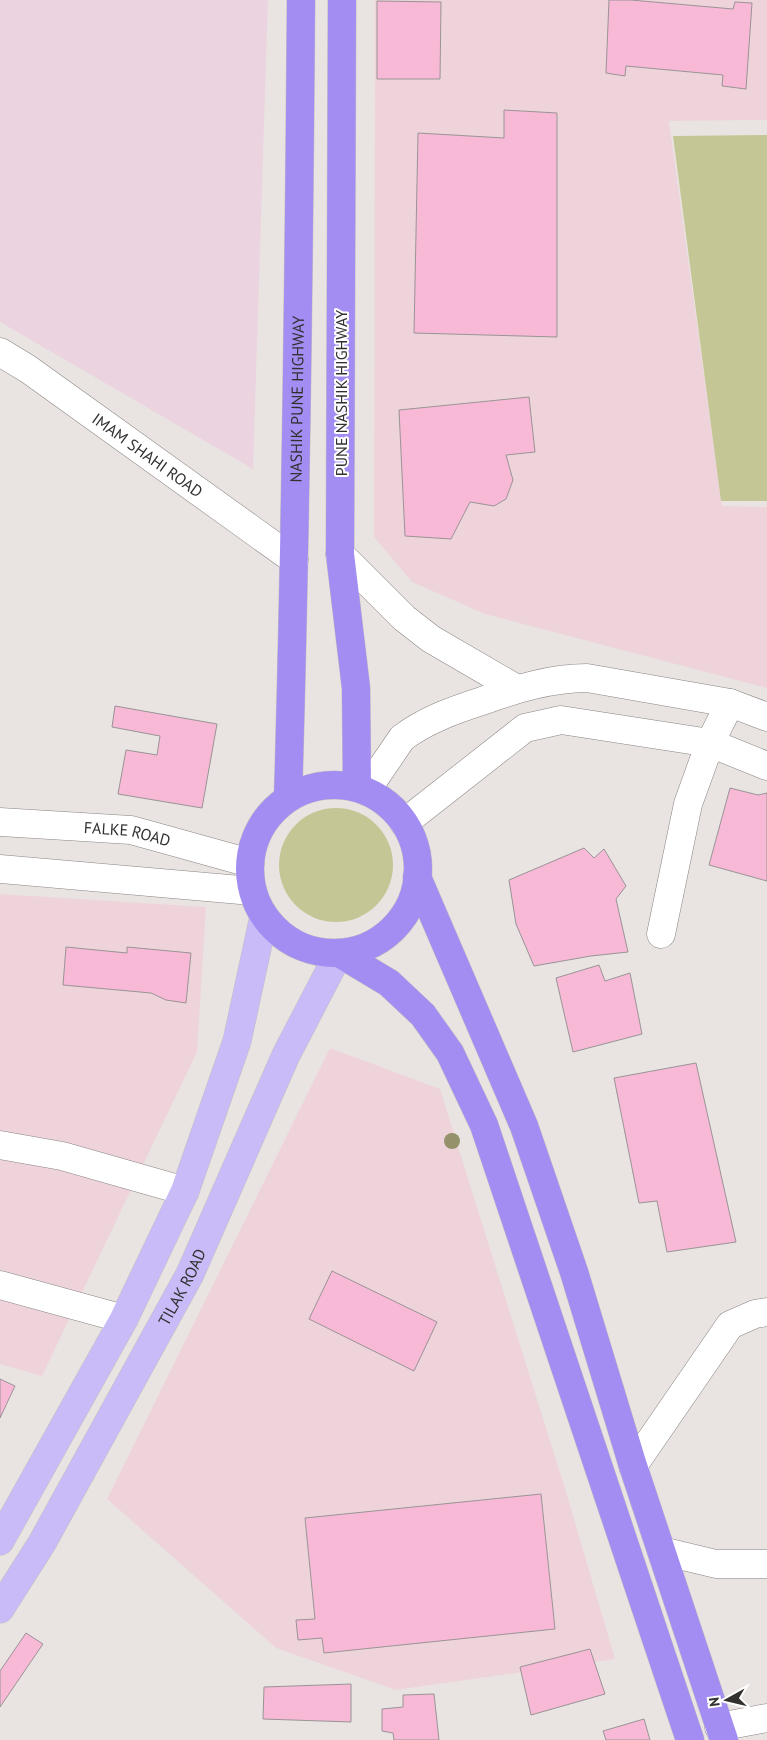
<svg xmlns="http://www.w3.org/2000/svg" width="767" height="1740" font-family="'PT Sans',sans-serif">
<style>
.commercial{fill:#eed4da}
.industrial{fill:#ebd4e0}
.green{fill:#c4c795}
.building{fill:#f7b9d5;stroke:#999496}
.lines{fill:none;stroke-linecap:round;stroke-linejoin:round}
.minor-casing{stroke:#8a8583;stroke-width:29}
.major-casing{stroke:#c2c1c1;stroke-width:29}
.highway-casing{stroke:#c2c1c1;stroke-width:29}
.minor{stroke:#fff;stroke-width:28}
.major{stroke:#c8bbf7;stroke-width:28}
.highway{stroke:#a48df2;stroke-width:28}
.tree{fill:#94926a}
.labels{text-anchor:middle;stroke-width:4;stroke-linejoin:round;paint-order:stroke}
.street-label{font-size:16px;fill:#333130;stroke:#fff}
</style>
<rect width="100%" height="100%" fill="#e9e4e2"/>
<!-- commercial -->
<g class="commercial">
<polygon points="375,0 767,0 767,120 669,121 722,506 767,507 767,688 485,614 412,582 374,537"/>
<polygon points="0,894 206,907 197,1052 42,1376 0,1364"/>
<polygon points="330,1048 440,1089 567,1495 615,1659 396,1690 276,1648 107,1499"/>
</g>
<!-- industrial -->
<polygon class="industrial" points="0,0 268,0 253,469 0,322"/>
<!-- green -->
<g class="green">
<polygon points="767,135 767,501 721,501 673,136"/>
<circle cx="336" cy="865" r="57"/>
</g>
<!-- building -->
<g class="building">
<polygon points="609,0 631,0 733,9 735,2 752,3 746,89 722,86 723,75 626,66 625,76 606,73"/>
<polygon points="377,1 441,2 440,79 377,79"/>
<polygon points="504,110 557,113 557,337 414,333 418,133 504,138"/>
<polygon points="529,397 535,452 506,455 513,480 506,499 494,506 470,502 451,539 405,536 399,410"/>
<polygon points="115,706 217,724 202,808 118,794 126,750 157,755 160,736 112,727"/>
<polygon points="730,788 758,795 767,793 767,881 709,865"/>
<polygon points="584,848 594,858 604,849 626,886 616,899 628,952 591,956 534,966 516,924 509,880"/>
<polygon points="66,947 127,953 127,947 191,953 186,1003 166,1000 151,993 63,985"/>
<polygon points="599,965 605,981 630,973 642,1034 573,1052 556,978"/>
<polygon points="696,1063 736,1242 667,1252 657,1201 639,1203 614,1078"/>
<polygon points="332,1271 437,1322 414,1371 309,1319"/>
<polygon points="0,1379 15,1386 0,1418"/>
<polygon points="541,1494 555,1629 324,1653 322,1638 298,1640 296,1620 315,1619 305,1518"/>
<polygon points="26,1633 43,1644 0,1707 0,1671"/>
<polygon points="590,1649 605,1694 531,1715 520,1667"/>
<polygon points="351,1684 351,1722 263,1719 264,1687"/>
<polygon points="434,1694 439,1740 394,1740 393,1733 382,1731 382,1709 403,1707 403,1695"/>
<polygon points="644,1719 650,1740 606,1740 603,1731"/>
</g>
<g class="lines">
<defs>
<g id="minor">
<path id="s1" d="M 0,352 L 28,369 L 294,560"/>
<polyline points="340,554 404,618 431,639 517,689"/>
<path d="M 366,791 L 402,738 C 426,720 454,710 482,701 C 516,689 551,678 587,678 L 730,703 L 767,717"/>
<path id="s2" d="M 0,822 L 131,830 L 250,863"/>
<polyline points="404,823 525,728 561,720 710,743 767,766"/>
<polyline points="0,869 252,891"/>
<polyline points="661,934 688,804 710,743 730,703"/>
<polyline points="0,1145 62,1156 185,1191"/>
<polyline points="0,1285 124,1319"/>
<polyline points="633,1466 730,1325 755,1314 767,1312"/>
<polyline points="662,1551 716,1564 767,1564"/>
<polyline points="719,1727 767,1718"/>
</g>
<g id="major">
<polyline points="0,1541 124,1319 185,1191 237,1041 264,916"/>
<path id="s3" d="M 0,1609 L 42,1543 L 190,1274 L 286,1055 L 339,953"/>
</g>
<g id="highway">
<polyline points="342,0 340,554 356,688 357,786"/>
<circle cx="334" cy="869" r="84"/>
<path id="s4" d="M 288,798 C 296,532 299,266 301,0"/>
<polyline points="417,877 524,1126 574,1272 633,1466 724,1740"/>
<polyline points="339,953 389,983 423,1015 450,1053 484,1125 690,1740"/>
</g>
</defs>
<!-- minor casing -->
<use href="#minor" class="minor-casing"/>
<!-- major casing -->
<use href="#major" class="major-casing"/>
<!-- highway casing -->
<use href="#highway" class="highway-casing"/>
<!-- minor -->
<use href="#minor" class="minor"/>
<!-- major -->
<use href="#major" class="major"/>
<!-- highway -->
<use href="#highway" class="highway"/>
</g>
<!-- trees -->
<circle class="tree" cx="452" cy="1141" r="8"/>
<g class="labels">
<!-- street labels -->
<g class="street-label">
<text transform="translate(341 393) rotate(-90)" y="6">PUNE NASHIK HIGHWAY</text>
<text dy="6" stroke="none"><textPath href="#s4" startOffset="399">NASHIK PUNE HIGHWAY</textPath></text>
<text dy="6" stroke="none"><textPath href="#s1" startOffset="180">IMAM SHAHI ROAD</textPath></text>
<text dy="6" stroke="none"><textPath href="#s2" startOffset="128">FALKE ROAD</textPath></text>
<text dy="6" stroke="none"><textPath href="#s3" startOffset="370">TILAK ROAD</textPath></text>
</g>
</g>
<!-- north arrow -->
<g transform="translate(727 1700) rotate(262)" stroke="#ffffff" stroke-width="4" paint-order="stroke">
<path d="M0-4L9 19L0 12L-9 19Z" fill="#333130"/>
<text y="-8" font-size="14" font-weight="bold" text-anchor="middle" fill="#333130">N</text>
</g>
</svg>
